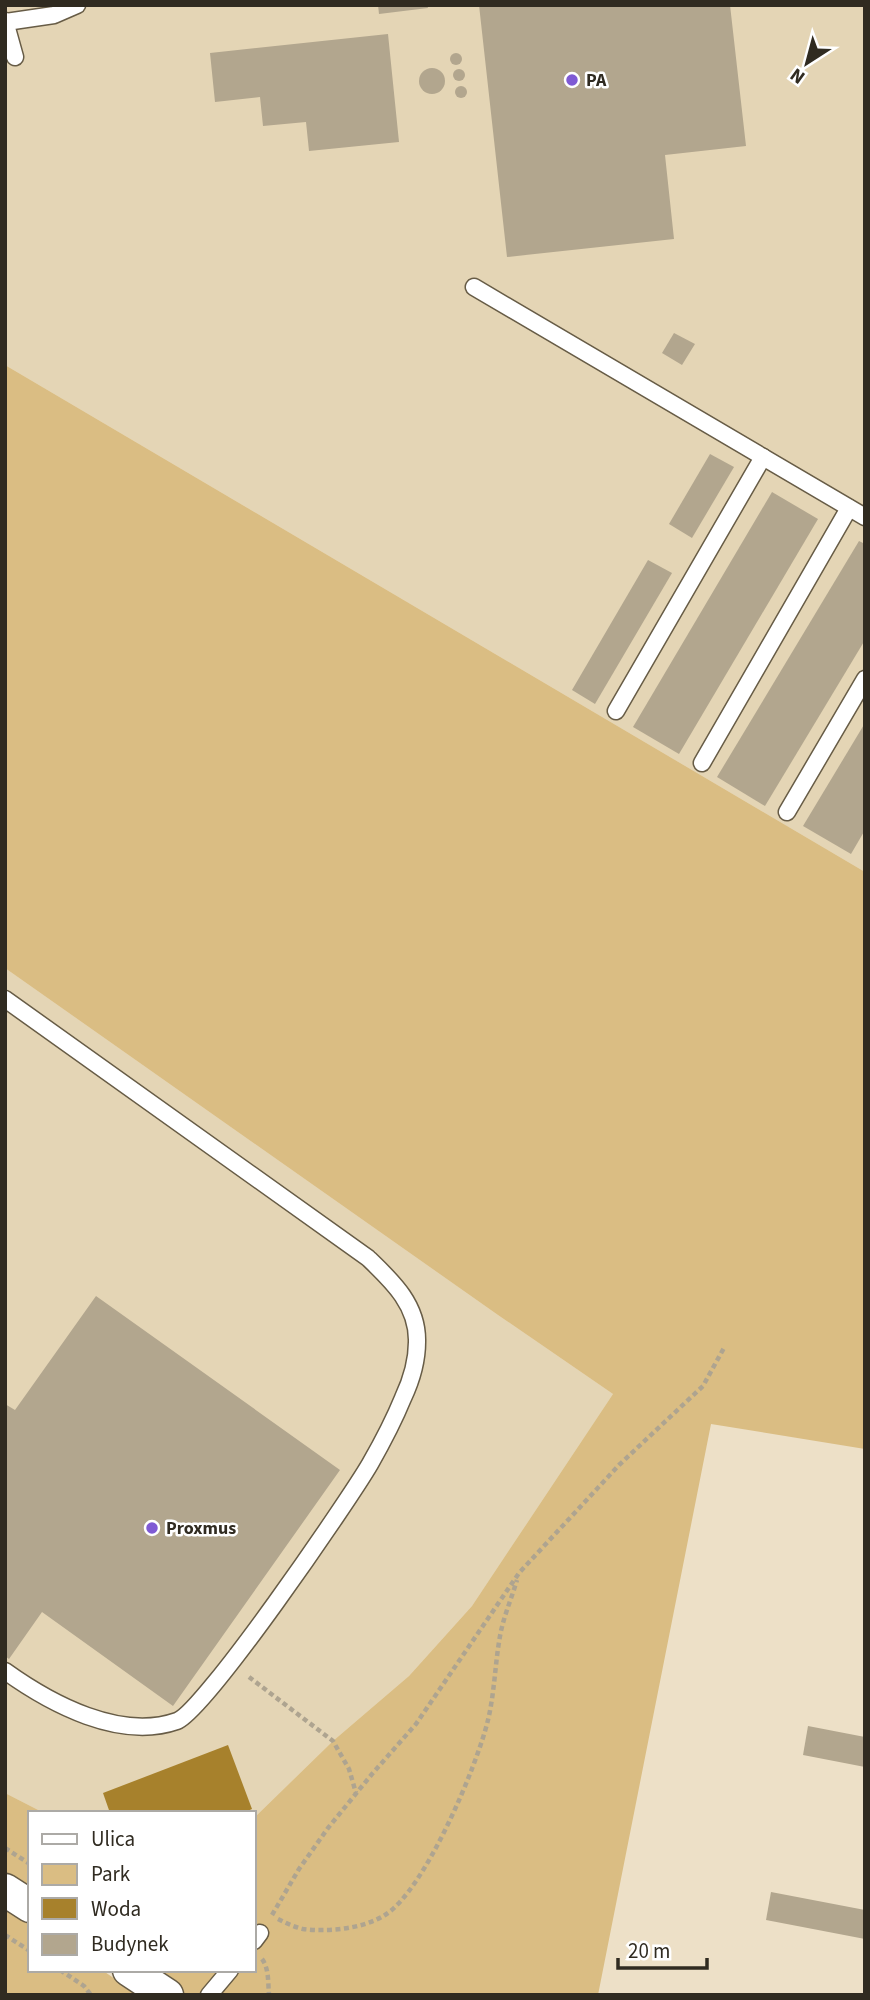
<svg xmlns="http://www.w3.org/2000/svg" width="870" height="2000" font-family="'Source Sans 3',sans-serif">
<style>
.built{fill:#e4d5b5}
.green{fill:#dabd83}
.water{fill:#a7812c}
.building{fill:#b2a68e}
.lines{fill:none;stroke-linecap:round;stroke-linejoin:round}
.service-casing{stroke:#675c46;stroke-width:19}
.minor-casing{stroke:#675c46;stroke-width:35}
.path{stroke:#aea490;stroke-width:4.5;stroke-dasharray:5 3.5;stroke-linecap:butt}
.service{stroke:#fff;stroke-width:16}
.minor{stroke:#fff;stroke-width:32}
.poi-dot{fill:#7f5ad4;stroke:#fff;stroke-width:2.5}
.labels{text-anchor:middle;stroke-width:5;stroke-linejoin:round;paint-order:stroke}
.poi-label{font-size:18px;font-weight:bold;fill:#302b21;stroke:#fff;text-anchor:start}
</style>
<rect width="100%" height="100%" fill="#ede0c7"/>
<!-- built -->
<g class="built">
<polygon points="5,5 865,5 865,872 5,365"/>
<polygon points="5,968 498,1315 613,1394 472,1606 409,1676 333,1741 254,1818 254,1813 44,1813 5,1793"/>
</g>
<!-- green -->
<g class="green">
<polygon points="5,365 865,872 865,1449 711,1424 598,1995 167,1995 129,1970 254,1970 254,1818 333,1741 409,1676 472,1606 613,1394 498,1315 5,968"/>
<polygon points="5,1793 44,1813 30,1813 30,1906 5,1890"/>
<polygon points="5,1909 30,1924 30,1970 102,1970 138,1995 5,1995"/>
</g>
<!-- water -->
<polygon class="water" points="228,1745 252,1809 243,1813 110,1813 103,1793"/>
<!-- building -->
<g class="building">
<polygon points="378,5 427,5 428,8 379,14"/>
<polygon points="479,5 730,5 746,146 665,155 674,239 507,257"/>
<polygon points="388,34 399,142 309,151 306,122 263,126 260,97 215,102 210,53"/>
<circle cx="456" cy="59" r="6"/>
<circle cx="432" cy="81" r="13"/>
<circle cx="459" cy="75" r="6"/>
<circle cx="461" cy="92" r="6"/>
<polygon points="674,333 695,344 682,365 662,353"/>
<polygon points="710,454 734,467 692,538 669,524"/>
<polygon points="772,492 818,519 679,754 633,727"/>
<polygon points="859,541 865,544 865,640 765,806 717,777"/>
<polygon points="648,560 672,573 595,704 572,690"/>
<polygon points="865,723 865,830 851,854 803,826"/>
<polygon points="96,1296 340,1470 173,1706 42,1612 9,1659 5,1656 5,1404 15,1410"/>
<polygon points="808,1726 865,1737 865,1767 803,1755"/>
<polygon points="771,1892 865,1910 865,1939 766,1920"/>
</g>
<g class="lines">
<defs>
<g id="service">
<polyline points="5,21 15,57"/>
<polyline points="6,22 54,15 77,5"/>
<polyline points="474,287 865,517"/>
<polyline points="616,711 763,457"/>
<polyline points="702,763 849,508"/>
<polyline points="787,812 865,679"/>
<path d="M 5,999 L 368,1258 C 392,1281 418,1305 417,1342 C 417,1360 411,1381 403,1398 C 394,1420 382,1443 370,1464 C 349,1500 204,1712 177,1721 C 120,1741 51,1704 5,1671"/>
<polyline points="254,1941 260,1933"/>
<polyline points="209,1995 230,1970"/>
</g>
<g id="minor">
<polyline points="5,1890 30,1906"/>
<polyline points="129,1970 167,1995"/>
</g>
</defs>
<!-- service casing -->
<use href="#service" class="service-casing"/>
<!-- minor casing -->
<use href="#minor" class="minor-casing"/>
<!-- path -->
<g class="path">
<polyline points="249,1677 333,1741 349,1769 356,1793"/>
<polyline points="5,1848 30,1864"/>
<polyline points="272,1915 299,1869 328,1828 372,1774 416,1724 519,1573 619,1465 703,1386 725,1346"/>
<path d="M 278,1919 C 286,1923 294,1927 303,1929 C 328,1932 363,1929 385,1915 C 425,1890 477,1766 488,1720 C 495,1691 495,1660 501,1631 C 505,1613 512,1597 517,1580"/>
<polyline points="5,1935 30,1951"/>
<path d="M 262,1959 C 269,1968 268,1983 269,1995"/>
<polyline points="60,1970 84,1986 91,1995"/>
</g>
<!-- service -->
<use href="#service" class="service"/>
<!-- minor -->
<use href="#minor" class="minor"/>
</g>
<!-- markers -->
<g class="poi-dot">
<circle cx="572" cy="80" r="7"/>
<circle cx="152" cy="1528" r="7"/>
</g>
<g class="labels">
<!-- poi labels -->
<g class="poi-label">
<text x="586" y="86">PA</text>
<text x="166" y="1534">Proxmus</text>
</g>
</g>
<!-- border -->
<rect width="870" height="2000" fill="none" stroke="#302b21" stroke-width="14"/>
<!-- legend -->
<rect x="28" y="1811" width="228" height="161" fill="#ffffff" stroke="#acaaa6" stroke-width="2"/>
<rect x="42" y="1834" width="35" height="10" fill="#ffffff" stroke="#acaaa6" stroke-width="2"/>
<text x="91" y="1846" font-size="21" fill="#302b21">Ulica</text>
<rect x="42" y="1864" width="35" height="21" fill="#dabd83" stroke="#acaaa6" stroke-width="2"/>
<text x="91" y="1881" font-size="21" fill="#302b21">Park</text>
<rect x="42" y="1898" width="35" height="21" fill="#a7812c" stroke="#acaaa6" stroke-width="2"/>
<text x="91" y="1916" font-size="21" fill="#302b21">Woda</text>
<rect x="42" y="1934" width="35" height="21" fill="#b2a68e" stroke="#acaaa6" stroke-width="2"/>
<text x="91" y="1951" font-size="21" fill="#302b21">Budynek</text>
<!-- north arrow -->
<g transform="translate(807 63) rotate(216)" stroke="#ffffff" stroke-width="5" paint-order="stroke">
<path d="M0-5L12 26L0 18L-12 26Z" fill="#302b21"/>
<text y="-10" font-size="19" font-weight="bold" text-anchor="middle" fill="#302b21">N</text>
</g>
<!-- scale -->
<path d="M618 1958v10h89v-10" fill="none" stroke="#302b21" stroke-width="3.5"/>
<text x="628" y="1958" font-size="21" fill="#302b21" stroke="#ffffff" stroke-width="5" paint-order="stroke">20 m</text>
</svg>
